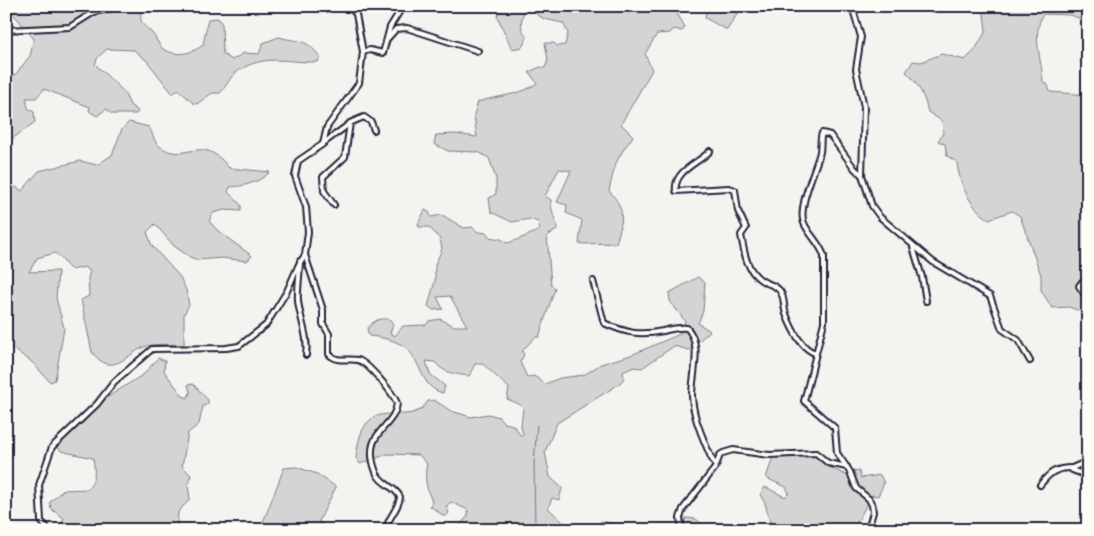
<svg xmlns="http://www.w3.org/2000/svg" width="1094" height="536" font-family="Sriracha,sans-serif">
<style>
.green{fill:#d5d4d5;stroke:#7c7b88}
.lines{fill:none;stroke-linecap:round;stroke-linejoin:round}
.stream{stroke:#757582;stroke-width:1}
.street-casing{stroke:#22223b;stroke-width:8}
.street{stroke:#fdfcf7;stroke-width:4}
</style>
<rect width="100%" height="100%" fill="#f4f3ef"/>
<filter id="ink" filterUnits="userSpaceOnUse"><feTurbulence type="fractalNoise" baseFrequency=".02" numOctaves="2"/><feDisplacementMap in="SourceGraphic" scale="10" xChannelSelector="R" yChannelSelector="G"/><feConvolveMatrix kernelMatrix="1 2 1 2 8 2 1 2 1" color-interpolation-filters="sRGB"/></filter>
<g filter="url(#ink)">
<!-- green -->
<g class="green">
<path d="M 6,6 L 92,6 L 100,14 L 125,9 L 125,6 L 142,6 C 139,23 141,23 152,33 C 156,37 158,45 163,49 C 177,57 191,54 203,45 L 208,19 L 218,18 L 222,24 L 223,54 L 232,60 L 244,53 L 259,54 L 263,43 L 279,37 C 300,43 305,37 320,57 L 318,62 C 288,63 265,53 238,71 C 230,76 227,86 220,93 L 212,93 L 197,104 L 193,103 L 178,89 L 173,94 L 147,61 L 134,50 L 107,49 L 98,57 L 95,64 L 124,92 L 130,105 L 138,111 L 136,114 L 112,114 L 106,109 L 97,116 L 89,111 L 90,107 L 44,89 L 36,98 L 26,98 L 28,108 L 34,112 L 35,122 L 8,142 L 6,75 L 15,75 L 30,56 L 34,39 L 12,12 L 6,14 Z"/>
<path d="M 502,6 L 525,6 C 522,20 518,26 527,38 L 522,47 L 512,49 L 497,16 Z"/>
<path d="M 537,6 L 666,6 L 674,8 L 685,27 L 682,31 L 674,29 L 670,33 L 657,34 L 645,54 L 652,70 L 621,124 L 633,136 C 630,142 625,146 622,152 C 614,164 612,178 609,191 C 626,209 623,220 616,243 L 579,244 L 582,220 L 566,213 L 567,205 L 557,202 L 571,171 L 559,169 L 545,196 L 551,200 C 550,211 557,220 557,230 L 547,236 L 551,285 L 555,288 L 539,337 L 535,337 L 522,351 L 524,355 L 520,362 L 527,377 L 534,376 L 545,384 L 560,378 L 584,375 L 601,364 L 631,355 L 680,334 L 685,321 L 670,301 L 669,293 L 698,277 L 705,283 L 703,311 L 698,323 L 710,331 L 689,350 L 674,346 L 642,368 L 634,367 L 623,372 L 624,378 L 619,384 L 557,423 L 545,452 L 550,477 L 562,488 L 559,500 L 552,498 L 548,508 L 565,524 L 562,530 L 455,530 L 468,516 L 468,510 L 451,502 L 446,506 L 449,513 L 445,517 L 430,506 L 432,501 C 426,488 424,478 427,464 L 419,455 L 388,454 L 360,464 L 356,458 C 363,384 409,434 428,401 L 434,400 L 451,411 L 471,417 L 488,414 L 499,417 L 504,423 L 513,425 L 521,436 L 523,435 L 521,426 L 523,408 L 519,404 L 507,399 L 509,388 L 483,364 L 475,364 L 469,376 C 455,374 443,373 435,362 L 426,361 L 430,374 L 445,386 L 443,393 C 420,388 422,361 406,348 C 397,340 380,337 369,336 L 367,329 C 374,320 380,317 391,320 L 393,325 L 390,333 L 395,336 L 403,326 L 426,325 L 429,321 L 440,319 L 454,326 L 467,326 L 450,296 L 437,297 L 443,309 L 433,310 L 428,306 L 435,281 L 435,265 L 442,249 L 440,239 L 429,227 L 419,227 L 418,224 L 425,210 L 429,212 L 431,217 L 442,215 L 464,228 L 472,227 L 478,232 L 487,233 L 489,237 L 501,239 L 507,243 C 513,242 537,232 540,229 L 538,222 L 530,219 L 512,222 L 491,212 L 489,198 L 496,194 L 496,179 L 489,158 L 478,152 L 448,151 L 434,144 L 436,135 L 455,134 L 477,137 L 474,115 L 478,102 C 499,95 521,96 537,83 L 529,72 L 540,67 L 545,68 L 548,60 L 545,43 L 554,43 L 557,46 L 565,45 L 568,33 L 563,23 L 544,19 L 536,14 Z"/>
<polygon points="707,6 733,6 738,13 727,30 705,18"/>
<path d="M 983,6 L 1088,6 L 1086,21 L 1070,15 L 1043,14 C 1031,36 1042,59 1043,82 L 1048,85 L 1050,92 L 1088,95 L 1088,314 L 1069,307 L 1052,308 L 1041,290 L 1041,275 L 1020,216 L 1012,211 L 989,219 C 970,208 959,183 957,162 L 947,156 L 945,144 L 938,141 L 943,133 L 942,121 L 928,112 C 925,98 918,82 906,72 L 913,61 L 921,62 L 942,54 L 965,60 L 975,50 L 986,31 Z"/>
<path d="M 129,122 L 149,127 C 152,132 154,141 158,145 C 185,167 200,130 229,168 L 270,172 C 258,183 245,186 230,187 L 228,192 L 241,205 L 241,211 L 224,210 L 213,213 L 209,221 L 218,231 L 252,256 L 247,261 L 221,258 L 197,260 L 190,257 L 174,246 L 155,224 L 147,232 L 152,246 L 180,277 L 186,290 L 189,305 L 184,314 L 184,345 C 173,345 158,343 147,346 C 127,352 113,380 92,352 L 81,300 L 89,296 L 88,278 L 90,271 L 84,267 L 72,270 C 64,265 63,258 55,253 L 37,258 L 29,272 L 58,271 L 56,298 L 64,328 L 55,380 L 50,382 L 32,362 L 6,344 L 6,181 L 22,191 L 39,171 L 80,161 L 97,165 L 112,155 L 122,129 Z"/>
<path d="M 158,358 L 165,361 L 164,371 L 183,396 L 188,398 L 190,392 L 188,385 L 193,384 L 208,400 L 208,404 L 203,406 L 199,424 L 188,433 L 182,466 L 191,475 L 188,485 L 190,499 L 178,512 L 177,530 L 60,530 L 64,518 L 51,509 L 50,502 L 63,490 L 88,489 C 96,479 95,470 93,458 L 61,451 L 58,447 L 60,441 L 80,425 L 103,400 L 144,374 Z"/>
<polygon points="813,455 831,468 848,476 852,470 859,471 861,478 880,475 884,483 878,496 872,495 855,526 848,525 846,530 772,530 765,503 760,495 765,487 785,497 789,493 786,487 766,478 773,457"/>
<polygon points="296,467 317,474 336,487 319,521 326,530 260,530 284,468"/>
<polygon points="686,518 696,519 709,530 680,530"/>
<polygon points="601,521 639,530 598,530"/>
</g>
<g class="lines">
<!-- stream -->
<polyline class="stream" points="535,530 534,463 537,425"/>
<defs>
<g id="street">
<polyline points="349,6 356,14 363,52"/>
<polyline points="852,6 861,37 856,69 864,107 862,175"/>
<polyline points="6,30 70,27 94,12 122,6"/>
<polyline points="388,38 396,29 407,28 478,51"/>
<polyline points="325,142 352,122 364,117 371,122 374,130"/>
<path d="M 710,151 C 699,163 673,171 676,191 L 729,188 L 735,190 L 738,211 L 746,228 L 741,235 C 744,251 746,270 761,280 C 768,285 775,284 780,291 C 785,298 783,306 786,314 C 791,327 800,348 815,353"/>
<polyline points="334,205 324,191 323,177 345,157 350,123"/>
<polyline points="913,247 922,277 926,301"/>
<path d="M 300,261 C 300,273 297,292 298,301 C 300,319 309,337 306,355"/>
<path d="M 593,281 L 604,323 C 626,333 639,336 663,331 C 671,329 679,327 687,328 C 703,345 692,374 692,396 C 693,415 700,431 707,448 C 710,454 711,460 716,465"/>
<polyline points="1088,281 1082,282 1079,286 1088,299"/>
<polyline points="1088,461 1072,468 1072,470 1088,476"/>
<path d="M 1040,485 C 1050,472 1056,468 1072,468"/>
<polyline points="49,530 41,521 39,485 52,447 97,404 114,382 152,349 226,348 239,346 266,325 287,291 299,264 305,255"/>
<path d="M 386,530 C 387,518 399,509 400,497 C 395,486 380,484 376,472 C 360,431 395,429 397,403 C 393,393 368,363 358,360 C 348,358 337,363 329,354 L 329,334 L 323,324 L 323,310 L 305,255 L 308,232 L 306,207 L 295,176 L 298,161 L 323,144 L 327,127 L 359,83 L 363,52 L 370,50 L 383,53 L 390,27 L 403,6"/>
<polyline points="682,530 680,518 683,509 715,468 720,455 723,453 733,450 769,455 816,453 828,463 847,467"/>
<path d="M 868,530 L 873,512 L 872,505 L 869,499 L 856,488 L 850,472 L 837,453 L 835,428 L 804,401 L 824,322 L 824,256 C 820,243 809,235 804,223 C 797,207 816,169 820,152 C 821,145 820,138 822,133 L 830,135 L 855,169 L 862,175 L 872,206 L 880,217 L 933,262 L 990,296 L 1002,329 L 1018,340 L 1030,361"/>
<polyline points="1083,530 1088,526"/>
</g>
</defs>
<!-- street casing -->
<use href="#street" class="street-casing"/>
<!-- street -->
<use href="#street" class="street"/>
</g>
</g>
<!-- margin -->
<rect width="1094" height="536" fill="none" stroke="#fdfcf7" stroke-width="25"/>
<rect x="12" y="12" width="1069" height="511" fill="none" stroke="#22223b" stroke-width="2" filter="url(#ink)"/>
</svg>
